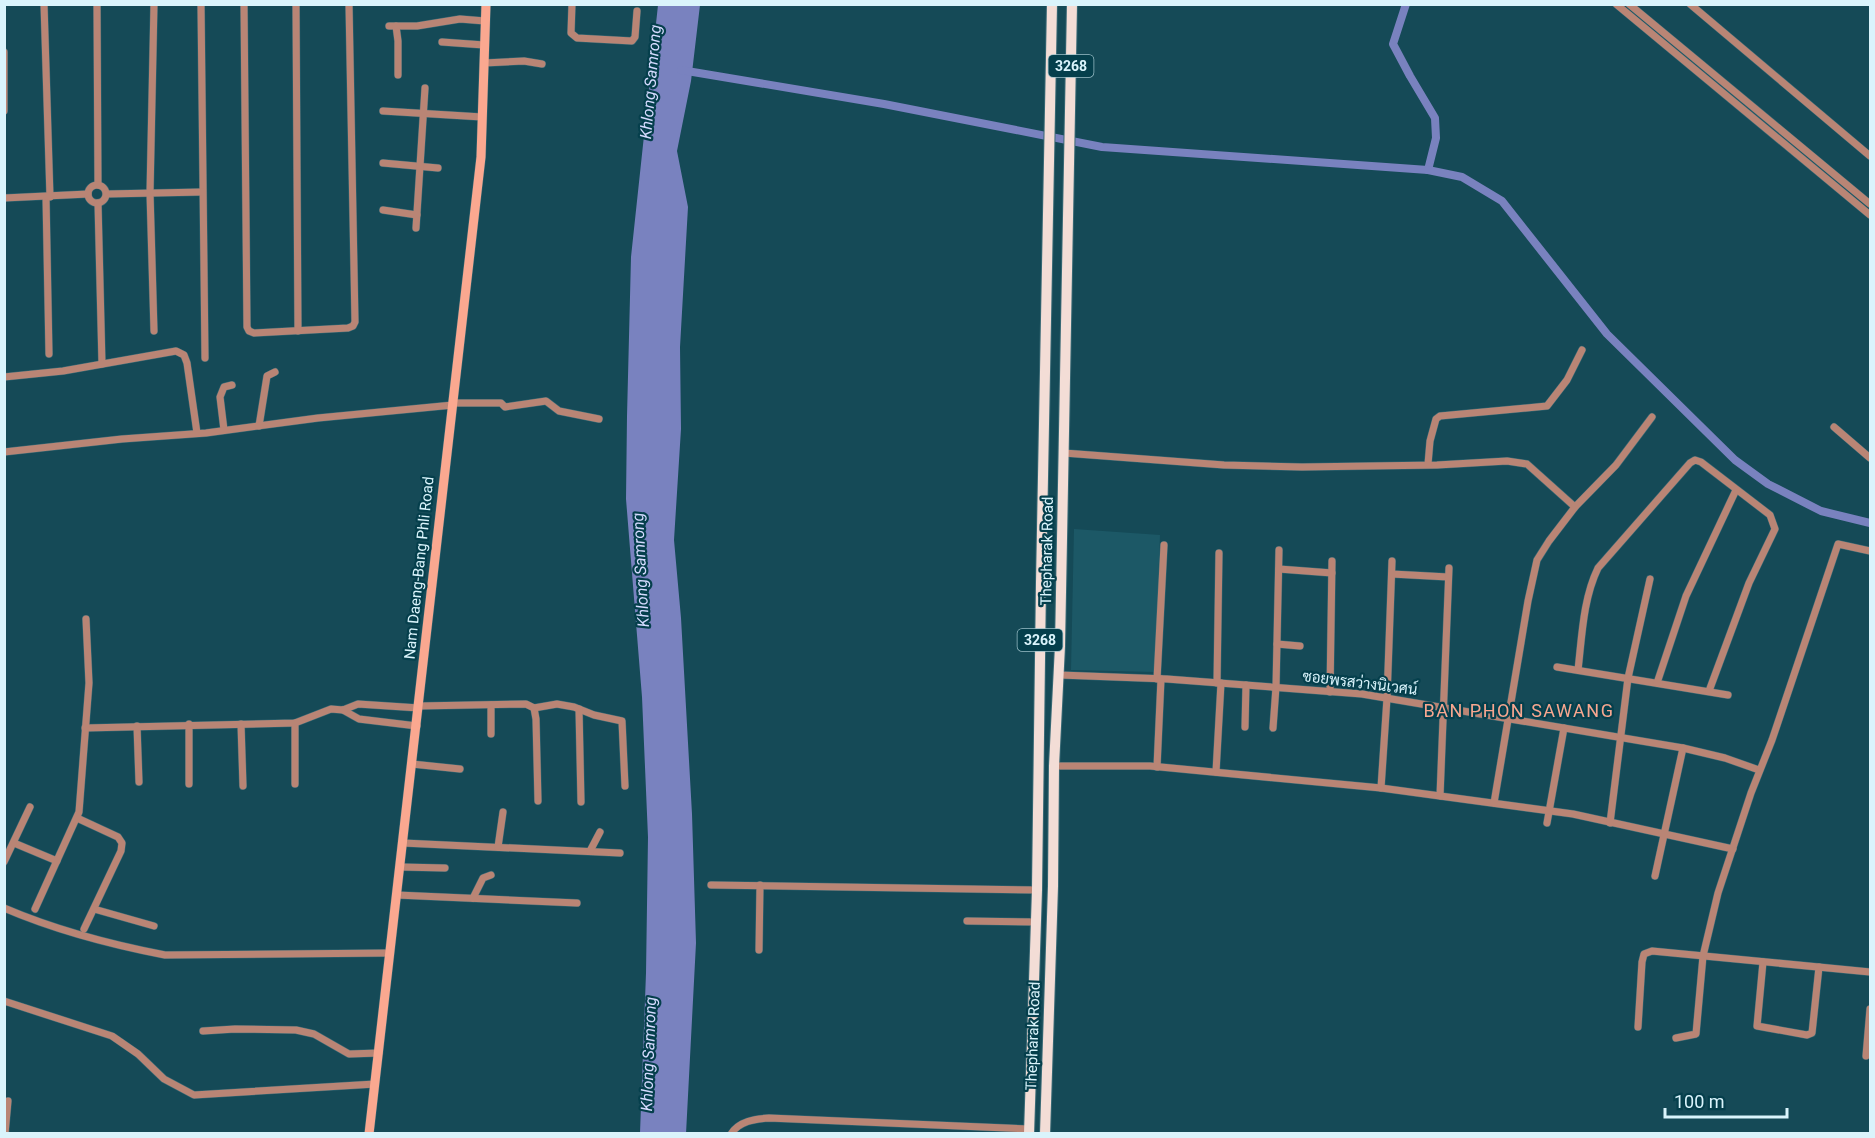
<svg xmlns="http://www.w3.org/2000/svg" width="1875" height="1138" font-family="Roboto,Sarabun,sans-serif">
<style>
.built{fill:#1c5866}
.water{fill:#7982bf}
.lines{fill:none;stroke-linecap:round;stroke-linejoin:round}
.canal{stroke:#7982bf;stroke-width:8}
.street-casing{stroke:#386975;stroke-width:8}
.secondary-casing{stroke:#386975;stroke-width:10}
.primary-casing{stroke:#386975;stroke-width:12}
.street{stroke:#b98575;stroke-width:7}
.secondary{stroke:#faa890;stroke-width:9}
.primary{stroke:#f3ddd6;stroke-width:10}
.labels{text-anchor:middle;stroke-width:4.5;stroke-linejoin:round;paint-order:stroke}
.shield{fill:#053f4c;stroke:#9abec7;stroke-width:1.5}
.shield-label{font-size:14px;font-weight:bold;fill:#daf4fc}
.street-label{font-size:15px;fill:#daf4fc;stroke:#053f4c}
.water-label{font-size:16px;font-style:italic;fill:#d5dbff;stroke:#053f4c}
.quarter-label{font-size:18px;letter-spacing:1.5px;fill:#f7a790;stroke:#053f4c}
</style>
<rect width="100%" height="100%" fill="#154a57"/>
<!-- built -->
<polygon class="built" points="1074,529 1160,535 1155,672 1071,670"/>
<!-- water -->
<polygon class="water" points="658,5 700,5 691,81 677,151 688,207 680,347 681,429 674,540 681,618 692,814 696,943 686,1134 640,1133 646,973 648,837 642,697 626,499 627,416 631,257"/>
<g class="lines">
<!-- canal -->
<g class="canal">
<polyline points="1406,4 1393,44 1410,76 1435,118 1436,138 1428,170"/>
<polyline points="681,70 884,104 1102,147 1428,170 1462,177 1502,201 1607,334 1735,460 1768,484 1821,511 1870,523"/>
</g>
<defs>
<g id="street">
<polyline points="44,4 50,197"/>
<polyline points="97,4 98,185"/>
<polyline points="154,4 150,193 154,331"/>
<polyline points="201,4 205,358"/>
<polyline points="244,4 247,327 249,331 254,333 348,328 353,326 355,322 349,4"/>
<polyline points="296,4 298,331"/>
<polyline points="572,4 571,33 577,38 632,41 635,37 637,11"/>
<polyline points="1616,4 1870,215"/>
<polyline points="1629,4 1870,204"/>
<polyline points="1690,4 1870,156"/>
<polyline points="389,26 417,26 460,19 485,21"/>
<polyline points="396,26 398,41 398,75"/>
<polyline points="442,42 484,45"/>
<polyline points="4,52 4,111"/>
<polyline points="484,63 524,61 542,64"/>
<polyline points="383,111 482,117"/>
<polyline points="383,163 438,168"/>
<circle cx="97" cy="194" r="9"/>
<polyline points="107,194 202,192"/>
<polyline points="46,197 49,354"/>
<polyline points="4,198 88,194"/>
<polyline points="98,203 102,364"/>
<polyline points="383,210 417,215"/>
<polyline points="416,228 425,88"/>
<polyline points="4,377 63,371 176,351 184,355 187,363 197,433"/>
<polyline points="453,403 501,403 505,407 546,401 559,411 599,419"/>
<polyline points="259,426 267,376 275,372"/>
<polyline points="1834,427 1870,458"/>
<polyline points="224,430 220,397 224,387 232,385"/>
<polyline points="4,452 122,439 206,433 318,418 453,405"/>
<polyline points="1064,453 1224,465 1302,467 1437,465 1507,461 1527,464 1575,507"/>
<polyline points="1428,464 1430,441 1436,419 1440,416 1547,406 1567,380 1582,350"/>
<polyline points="1279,569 1332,573"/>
<polyline points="1392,574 1448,577"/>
<polyline points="1277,644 1300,646"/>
<polyline points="1557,667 1728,695"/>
<path d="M 1578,670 C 1582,636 1583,599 1598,568 L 1690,463 L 1695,460 L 1701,462 L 1770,515 L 1775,529 L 1749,583 L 1709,691"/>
<polyline points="1060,675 1167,679 1362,694 1683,748 1725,758 1759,770"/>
<polyline points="1157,679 1164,545"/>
<polyline points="1217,683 1219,553"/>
<polyline points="1657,683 1686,596 1736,490"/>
<polyline points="1330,692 1332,561"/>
<polyline points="491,705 491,734"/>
<polyline points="419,706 526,704 534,708 536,719 538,801"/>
<polyline points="534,708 557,704 574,707 594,715 622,721 625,786"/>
<polyline points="579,709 581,802"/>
<polyline points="343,710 359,719 417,726"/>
<polyline points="295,723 295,784"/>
<polyline points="189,724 189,784"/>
<polyline points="241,724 243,786"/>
<polyline points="137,726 139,782"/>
<polyline points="1245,727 1246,685"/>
<polyline points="85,728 295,723 331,709 343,710 358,704 419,708"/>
<polyline points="1273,728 1276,687 1279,550"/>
<polyline points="412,764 460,769"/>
<polyline points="1054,766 1150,766 1381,788 1573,814 1733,849"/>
<polyline points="1157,767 1161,679"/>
<polyline points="1216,772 1221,683"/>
<polyline points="1381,788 1387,698 1392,561"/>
<polyline points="1440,796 1449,568"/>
<polyline points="1494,803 1528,601 1537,560 1549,541 1575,507 1616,465 1652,417"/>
<polyline points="77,818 118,837 122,843 121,851 84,929"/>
<polyline points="1547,823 1564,728"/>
<polyline points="1610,823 1628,678 1650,579"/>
<polyline points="14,843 57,861"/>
<polyline points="403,843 620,853"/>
<polyline points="498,847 503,812"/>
<polyline points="590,851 600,832"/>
<polyline points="4,862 30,807"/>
<polyline points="401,867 445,868"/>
<polyline points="1655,876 1683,748"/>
<polyline points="711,885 1037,890"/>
<polyline points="397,895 577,903"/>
<polyline points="473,898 483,878 491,875"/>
<path d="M 4,908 C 53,929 113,945 165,955 L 390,953"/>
<polyline points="35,909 79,812 89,683 86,619"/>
<polyline points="94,909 154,926"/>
<polyline points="967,921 1036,922"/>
<polyline points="759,950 760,885"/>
<polyline points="1763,962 1757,1026 1807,1035 1812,1033 1819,967"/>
<polyline points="4,1001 112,1036 138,1054 164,1079 194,1095 375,1084"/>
<polyline points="1638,1027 1642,962 1644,954 1652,951 1870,972"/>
<polyline points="203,1031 235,1029 296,1030 314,1034 349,1054 379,1053"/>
<polyline points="1676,1038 1696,1034 1703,956 1718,893 1751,793 1772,740 1838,544 1870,551"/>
<polyline points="1866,1056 1870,1009"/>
<polyline points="5,1134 8,1101"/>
<path d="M 731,1134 C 739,1121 755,1119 769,1118 L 1029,1129"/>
</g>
<polyline id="secondary" points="369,1134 481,157 486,4"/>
<g id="primary">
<polyline points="1029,1134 1037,890 1041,582 1052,4"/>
<polyline points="1045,1134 1053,886 1054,766 1060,646 1072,4"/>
</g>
</defs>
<!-- street casing -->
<use href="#street" class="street-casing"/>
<!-- secondary casing -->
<use href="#secondary" class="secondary-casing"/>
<!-- primary casing -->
<use href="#primary" class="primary-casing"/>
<!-- street -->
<use href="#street" class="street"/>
<!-- secondary -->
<use href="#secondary" class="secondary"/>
<!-- primary -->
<use href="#primary" class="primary"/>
</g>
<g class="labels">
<!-- shield labels -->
<g class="shield">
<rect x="1048.5" y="55" width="45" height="22" rx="4.5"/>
<rect x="1017.5" y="629" width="45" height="22" rx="4.5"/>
</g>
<g class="shield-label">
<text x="1071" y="71">3268</text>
<text x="1040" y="645">3268</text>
</g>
<!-- street labels -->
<g class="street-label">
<text transform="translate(1047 551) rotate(-89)" y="5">Thepharak Road</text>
<text transform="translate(419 568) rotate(-84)" y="5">Nam Daeng-Bang Phli Road</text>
<text transform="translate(1360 683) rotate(7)" y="5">ซอยพรสว่างนิเวศน์</text>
<text transform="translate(1033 1036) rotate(-88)" y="5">Thepharak Road</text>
</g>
<!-- water labels -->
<g class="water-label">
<text transform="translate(650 82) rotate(-85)" y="6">Khlong Samrong</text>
<text transform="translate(640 570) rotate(-93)" y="6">Khlong Samrong</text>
<text transform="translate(648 1054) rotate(-88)" y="6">Khlong Samrong</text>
</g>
<!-- quarter labels -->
<g class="quarter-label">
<text x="1519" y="717">BAN PHON SAWANG</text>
</g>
</g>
<!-- border -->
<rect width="1875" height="1138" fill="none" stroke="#daf4fc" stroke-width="12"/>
<!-- scale -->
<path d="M1665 1108v9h122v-9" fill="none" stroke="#daf4fc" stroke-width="3"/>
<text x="1674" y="1108" font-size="18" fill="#daf4fc" stroke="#053f4c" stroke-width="4.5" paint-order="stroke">100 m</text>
</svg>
